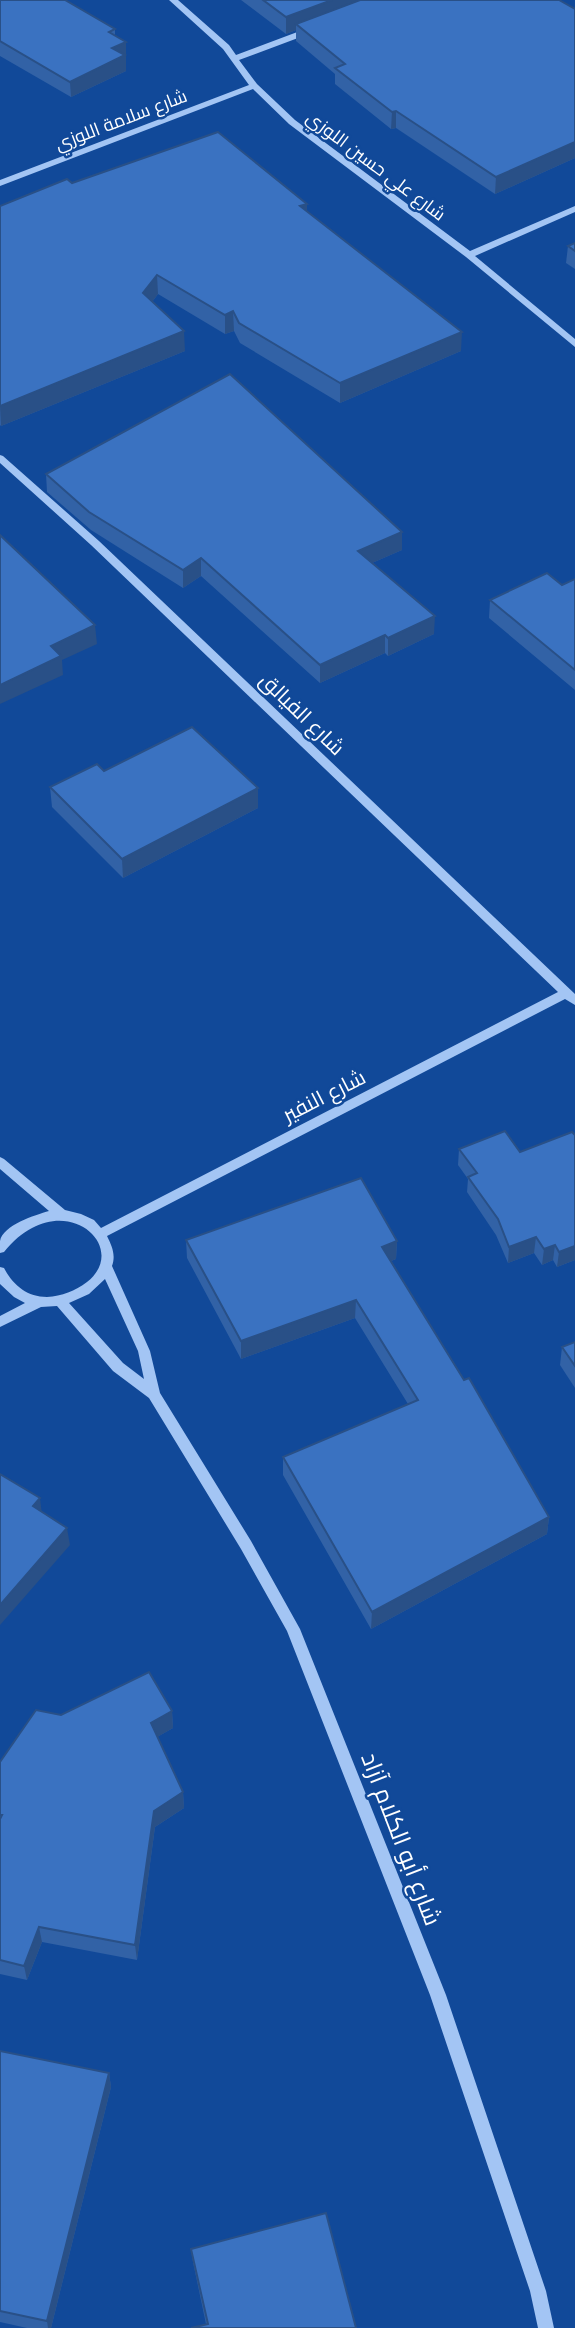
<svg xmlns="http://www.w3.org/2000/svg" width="575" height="2328" font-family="Montserrat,Cairo,sans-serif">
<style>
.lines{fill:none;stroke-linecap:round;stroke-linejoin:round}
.minor{fill:#a3c5f4;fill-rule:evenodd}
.wall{fill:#3262a6}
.shaded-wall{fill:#295087}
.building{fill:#3a72c1;stroke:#295087;stroke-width:2}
.labels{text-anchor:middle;stroke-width:5;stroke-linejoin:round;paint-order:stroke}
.far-street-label{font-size:18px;fill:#fff;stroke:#114999}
.street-label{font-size:21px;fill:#fff;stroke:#114999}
.near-street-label{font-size:24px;fill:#fff;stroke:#114999}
</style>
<rect width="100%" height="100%" fill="#114999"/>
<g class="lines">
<!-- minor -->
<g class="minor">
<polygon points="169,0 178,0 229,45 236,55 308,28 314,28 314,32 239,60 257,84 295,120 470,251 575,206 575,212 475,256 575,339 575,347 466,257 289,124 253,89 0,186 0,180 249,85 223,49"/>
<path d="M 0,455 L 3,456 L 99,541 L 575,994 L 575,1005 L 565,999 L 107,1236 C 112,1246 116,1255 112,1266 L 150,1351 L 160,1393 L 251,1541 L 300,1629 L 446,1995 L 546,2291 L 554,2328 L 538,2328 L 530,2291 L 430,1995 L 287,1631 L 241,1549 L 149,1398 L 113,1371 L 57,1306 L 41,1307 L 0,1327 L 0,1316 L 25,1303 L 14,1297 L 0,1284 L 0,1267 L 4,1268 C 13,1285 27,1297 47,1297 C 62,1296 75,1291 87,1282 C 133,1246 60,1182 4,1252 L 0,1253 C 0,1249 0,1245 0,1241 C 3,1225 35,1215 49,1211 L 0,1169 L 0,1157 L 4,1159 L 65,1210 L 81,1214 L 94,1220 L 101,1228 L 558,992 L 91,545 L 0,463 ZM 105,1279 L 138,1351 L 144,1379 L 123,1363 L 69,1303 L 89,1294 Z"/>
</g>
</g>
<!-- wall -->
<g class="wall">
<polygon points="0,0 115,29 115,35 126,42 126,71 71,97 0,56"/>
<polygon points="241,0 559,0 575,9 575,158 495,194 396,128 391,129 335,84 335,74 296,41 296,30 286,34"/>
<polygon points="72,183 307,211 461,351 340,403 240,343 234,331 225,334 158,294 152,302 185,351 1,426 0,425 0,206"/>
<polygon points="575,243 575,269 566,263 568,246"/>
<polygon points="46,474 402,550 372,563 434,634 388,656 385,653 320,683 201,576 183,588 91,530 47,492"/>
<polygon points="575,579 575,690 489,618 490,600 562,585"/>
<polygon points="104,771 258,788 258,808 123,878 52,807 50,787"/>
<polygon points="575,1135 575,1260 557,1267 553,1260 542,1265 534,1253 508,1263 496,1235 467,1192 468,1179 458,1165 459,1149 520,1152"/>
<polygon points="186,1240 397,1241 396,1259 391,1261 549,1517 547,1534 371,1629 283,1475 283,1457 408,1404 355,1318 241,1359 187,1258"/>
<polygon points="575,1342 575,1388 560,1365 562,1347"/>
<polygon points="172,1711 173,1728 157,1737 183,1792 184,1808 155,1827 137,1960 42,1942 27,1980 0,1974 0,1762 61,1715"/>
<polygon points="0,2051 109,2073 111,2087 51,2328 27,2328 0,2322"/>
<polygon points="191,2249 356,2328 206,2324 193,2262"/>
</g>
<!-- shaded-wall -->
<g class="shaded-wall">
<polygon points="332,0 377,0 296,24 296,30 286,34 286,17"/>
<polygon points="126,42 126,71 71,97 70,82 112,48"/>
<polygon points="396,111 396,128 391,129 392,112"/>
<polygon points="575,142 575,158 495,194 496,177"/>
<polygon points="307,204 307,223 300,206"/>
<polygon points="157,275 158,294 144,313 143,293"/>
<polygon points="233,311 234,331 225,334 225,315"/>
<polygon points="184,331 185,351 1,426 0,406"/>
<polygon points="462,332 461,351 340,403 340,383"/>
<polygon points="402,532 402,550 358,569 358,551"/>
<polygon points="201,558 201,576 183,588 183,570"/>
<polygon points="435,616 434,634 388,656 388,638"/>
<polygon points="95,625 97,644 62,660 63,675 0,704 0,685 51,646"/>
<polygon points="385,635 385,653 320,683 320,665"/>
<polygon points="258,788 258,808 123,878 122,859"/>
<polygon points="536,1237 534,1253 508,1263 509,1247"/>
<polygon points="397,1241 396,1259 381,1265 382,1247"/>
<polygon points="555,1245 553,1260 542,1265 544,1249"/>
<polygon points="575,1246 575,1260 557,1267 559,1252"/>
<polygon points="356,1300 355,1318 241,1359 241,1341"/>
<polygon points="40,1498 42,1515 33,1506"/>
<polygon points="549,1517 547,1534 371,1629 372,1612"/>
<polygon points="67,1528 70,1545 0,1625 0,1605"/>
<polygon points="172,1711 173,1728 152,1740 151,1723"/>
<polygon points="183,1792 184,1808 155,1827 137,1960 135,1945 154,1811"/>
<polygon points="39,1927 42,1942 27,1980 24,1966"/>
<polygon points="109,2073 111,2087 51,2328 48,2328 47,2321"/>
</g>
<!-- building -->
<g class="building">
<polygon points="0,0 65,0 115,29 109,32 126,42 112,48 125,55 70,82 0,41"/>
<polygon points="263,0 332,0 286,17"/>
<polygon points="360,0 559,0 575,9 575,142 496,177 396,111 392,112 335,68 345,64 296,24"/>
<polygon points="218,132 307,204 300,206 462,332 340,383 239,323 233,311 225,315 157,275 143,293 184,331 0,406 0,206 67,179 72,183"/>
<polygon points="575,243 575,251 568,246"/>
<polygon points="230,374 402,532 358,551 435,616 388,638 385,635 320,665 201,558 183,570 89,512 46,474"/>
<polygon points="0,535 95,625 51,646 61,656 0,685"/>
<polygon points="547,573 562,585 575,579 575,670 490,600"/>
<polygon points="192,727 258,788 122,859 50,787 97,764 104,771"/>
<polygon points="505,1131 520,1152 572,1132 575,1135 575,1246 559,1252 555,1245 544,1249 536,1237 509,1247 498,1219 468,1177 477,1173 459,1149"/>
<polygon points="361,1178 397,1241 382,1247 464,1380 469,1378 549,1517 372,1612 283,1457 418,1400 356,1300 241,1341 186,1240"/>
<polygon points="575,1342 575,1366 562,1347"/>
<polygon points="0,1474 40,1498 33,1506 67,1528 0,1605"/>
<polygon points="149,1672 172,1711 151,1723 183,1792 154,1811 135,1945 39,1927 24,1966 0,1960 0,1819 2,1815 0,1815 0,1762 36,1710 61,1715"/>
<polygon points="0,2051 109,2073 47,2321 0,2311"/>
<polygon points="326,2213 356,2328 191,2328 208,2324 191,2249"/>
</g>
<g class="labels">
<!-- far-street labels -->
<g class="far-street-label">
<text transform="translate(121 120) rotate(-21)" y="6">شارع سلامة اللوزي</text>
<text transform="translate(376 166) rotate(37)" y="6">شارع علي حسين اللوزي</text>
</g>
<!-- street labels -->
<g class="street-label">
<text transform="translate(302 714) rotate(44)" y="7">شارع الفيالق</text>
<text transform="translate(324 1096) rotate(-27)" y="7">شارع النفير</text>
</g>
<!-- near-street labels -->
<g class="near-street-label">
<text transform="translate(401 1839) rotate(69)" y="8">شارع أبو الكلام آزاد</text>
</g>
</g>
</svg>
